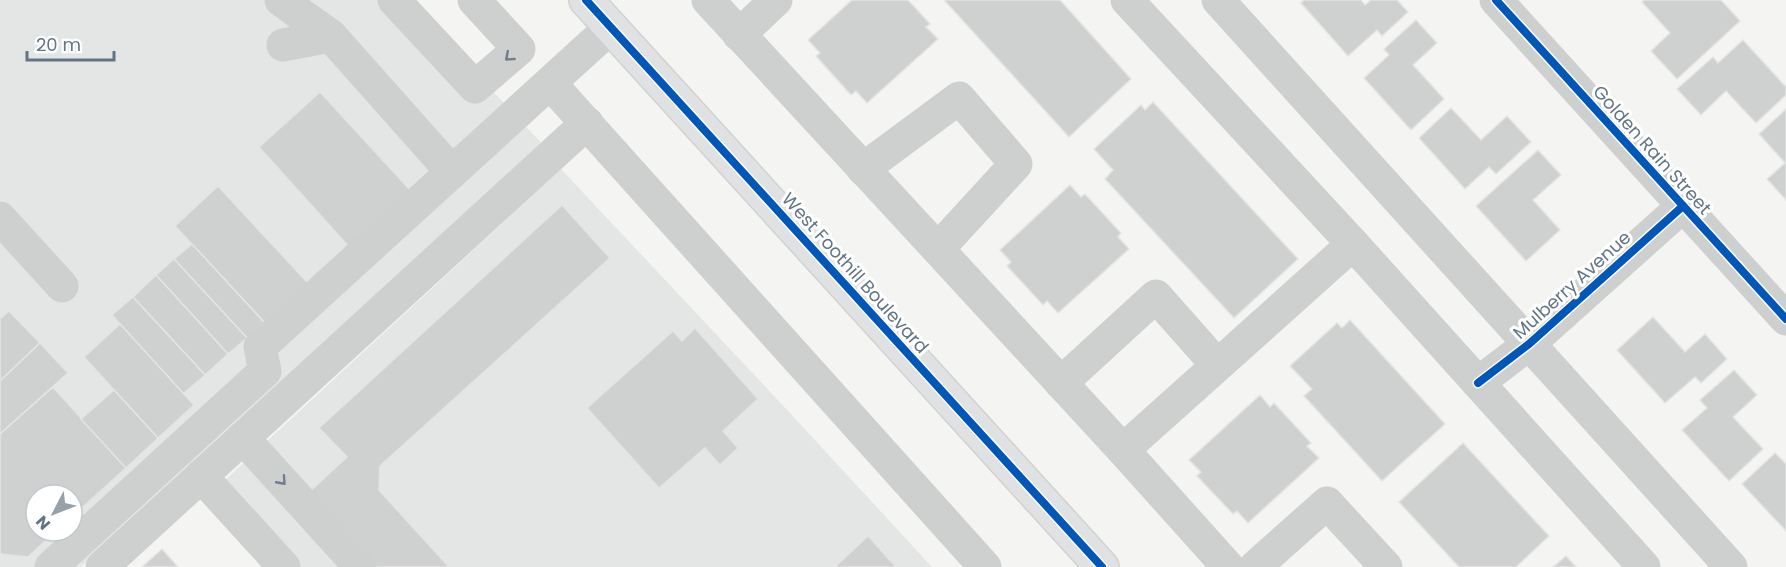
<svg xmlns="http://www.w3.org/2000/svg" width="1786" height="567" font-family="Poppins,sans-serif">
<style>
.built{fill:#e4e6e5;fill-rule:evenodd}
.building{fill:#cfd0d0;stroke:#e4e4e2;stroke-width:1.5}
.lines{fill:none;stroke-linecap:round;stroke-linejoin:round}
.major-casing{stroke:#d1d2d1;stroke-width:36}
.minor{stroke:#cecfcf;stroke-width:33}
.major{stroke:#e0e1e2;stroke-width:33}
.cycleway-casing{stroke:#fff;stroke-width:11}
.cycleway{stroke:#0057b8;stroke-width:8}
.oneway{stroke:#6e7e8c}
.labels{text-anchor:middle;stroke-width:6;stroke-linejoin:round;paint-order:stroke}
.street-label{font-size:18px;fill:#637584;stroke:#fff}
</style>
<rect width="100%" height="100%" fill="#f4f4f2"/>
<!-- built -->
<g class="built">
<path d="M 0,0 L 408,0 L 545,147 L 81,567 L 0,567 ZM 36,495 L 72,495 L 72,531 L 36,531 Z"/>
<polygon points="561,169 789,412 932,567 300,567 223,482"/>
</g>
<!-- building -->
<g class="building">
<polygon points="852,0 908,0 930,24 926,27 938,39 867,103 856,91 851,95 816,56 820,53 808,40"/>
<polygon points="944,0 1060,0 1131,79 1069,137"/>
<polygon points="1304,0 1361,0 1365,5 1371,0 1397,0 1408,12 1382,36 1377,30 1348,56 1301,3"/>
<polygon points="1644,0 1721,0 1740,21 1677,79 1651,51 1670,33 1642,2"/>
<polygon points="1416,20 1437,43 1413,65 1444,99 1411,130 1364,78 1389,55 1384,49"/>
<polygon points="1743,40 1786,87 1786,95 1756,123 1726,91 1701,115 1677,89 1713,57 1718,63"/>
<polygon points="320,92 412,192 350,248 259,147"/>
<polygon points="1153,102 1298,259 1234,318 1105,179 1113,170 1094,149 1141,105 1145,110"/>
<polygon points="1451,108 1481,140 1507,116 1531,142 1496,174 1489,167 1465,189 1419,138"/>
<polygon points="1786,109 1786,200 1767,179 1785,163 1759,134"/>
<polygon points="1538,150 1561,175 1533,200 1560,230 1526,261 1476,206"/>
<polygon points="1070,185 1081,197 1085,194 1121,233 1118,237 1129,249 1058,313 1047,301 1043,305 1007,266 1011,262 1000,250"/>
<polygon points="218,186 308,283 264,322 175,226"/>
<polygon points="562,205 610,258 380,466 379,490 449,567 377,567 309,492 347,457 319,428"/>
<polygon points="192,244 264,322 247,338 174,259"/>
<polygon points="174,259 247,338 228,354 156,275"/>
<polygon points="156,275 228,354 205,375 133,297"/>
<polygon points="133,297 205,375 183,394 112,315"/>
<polygon points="9,311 40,343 0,381 0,319"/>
<polygon points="1653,317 1685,352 1705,334 1727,359 1701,383 1695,377 1665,403 1617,350"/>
<polygon points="1350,320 1445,424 1382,481 1304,396 1312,389 1290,366 1337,323 1342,328"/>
<polygon points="120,324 194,405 158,438 84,357"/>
<polygon points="695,328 758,399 723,431 738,448 720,465 705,448 659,488 587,408 673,331 682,341"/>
<polygon points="40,343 68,373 0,434 0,381"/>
<polygon points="1734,370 1757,395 1733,417 1763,449 1729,481 1682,430 1707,408 1700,400"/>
<polygon points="53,387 126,468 72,517 72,495 36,495 36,531 56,531 28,557 0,554 0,434"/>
<polygon points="114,390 158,438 126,468 81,419"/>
<polygon points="1260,395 1270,407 1274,403 1311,443 1307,446 1319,458 1248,523 1237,511 1233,514 1197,476 1201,472 1189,460"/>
<polygon points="1463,443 1549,536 1516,567 1459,567 1399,502"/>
<polygon points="1775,453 1786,464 1786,531 1742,484"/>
<polygon points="868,536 896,567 835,567"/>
<polygon points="162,549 178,567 142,567"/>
<polygon points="1566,556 1576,567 1553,567"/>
</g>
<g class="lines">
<defs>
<polyline id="major" points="586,0 1102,567"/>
</defs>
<!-- major casing -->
<use href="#major" class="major-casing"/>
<!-- minor -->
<g class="minor">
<polyline points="281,0 331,36 452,172"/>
<polyline points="394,0 475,87 519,49 474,0"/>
<polyline points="708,0 1123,450 1228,567"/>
<polyline points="1127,0 1353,244 1644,567"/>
<polyline points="1218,0 1731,567"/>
<polyline points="1496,0 1786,319"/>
<polyline points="739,35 776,0"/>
<polyline points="283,45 331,36"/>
<polyline points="550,83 985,567"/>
<polyline points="863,169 959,98 1016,164 938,249"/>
<polyline points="0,218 62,286"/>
<polyline points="1061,383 1156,296 1217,365"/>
<polyline points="1478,383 1529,344 1683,206"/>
<polyline points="243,438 360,567"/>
<polyline points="1123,450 1353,244"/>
<polyline points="201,476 284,567"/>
<polyline points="51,567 265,371 260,347 611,27"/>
<polyline points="102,567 587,123"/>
<polyline points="1255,567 1327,503 1386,567"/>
</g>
<!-- major -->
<use href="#major" class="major"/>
<defs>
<g id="cycleway">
<polyline points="586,0 1102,567"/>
<polyline points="1496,0 1786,319"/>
<polyline points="1478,383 1529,344 1683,206"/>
</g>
</defs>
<!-- cycleway casing -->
<use href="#cycleway" class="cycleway-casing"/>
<!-- cycleway -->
<use href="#cycleway" class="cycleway"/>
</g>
<!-- one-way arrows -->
<defs><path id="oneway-chevron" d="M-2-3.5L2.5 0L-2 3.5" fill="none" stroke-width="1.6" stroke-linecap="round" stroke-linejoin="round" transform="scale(1.5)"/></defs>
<g class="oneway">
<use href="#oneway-chevron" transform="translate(509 57) rotate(139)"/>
<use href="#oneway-chevron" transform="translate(282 481) rotate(48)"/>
</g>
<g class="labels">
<!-- street labels -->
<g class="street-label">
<text transform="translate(1652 150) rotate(48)" y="6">Golden Rain Street</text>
<text transform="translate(855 273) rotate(48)" y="6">West Foothill Boulevard</text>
<text transform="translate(1572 285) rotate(-42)" y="6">Mulberry Avenue</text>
</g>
</g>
<!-- north arrow -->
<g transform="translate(54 513) rotate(228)"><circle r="28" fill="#ffffff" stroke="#c1c8ce" stroke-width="1.5"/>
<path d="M0-4.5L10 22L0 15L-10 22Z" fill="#96a1aa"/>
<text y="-9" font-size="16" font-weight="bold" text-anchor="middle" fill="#637584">N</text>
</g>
<!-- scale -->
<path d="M27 51v9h87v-9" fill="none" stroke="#637584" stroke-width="3"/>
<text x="36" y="51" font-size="18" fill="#637584" stroke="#ffffff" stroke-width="4.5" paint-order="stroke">20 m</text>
</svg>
